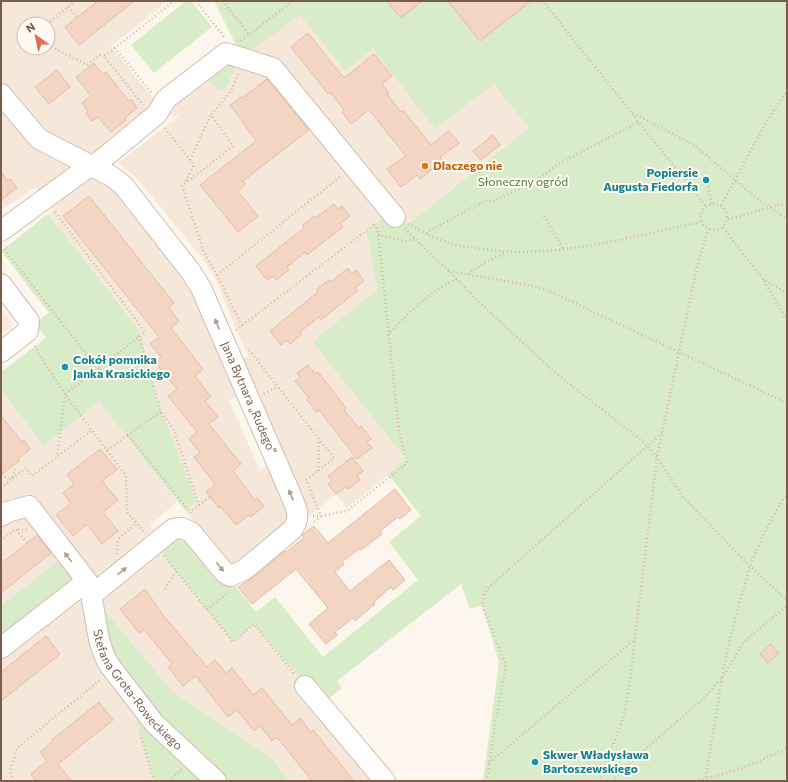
<svg xmlns="http://www.w3.org/2000/svg" width="788" height="782" font-family="Commissioner,sans-serif">
<style>
.residential{fill:#f5e8da;fill-rule:evenodd}
.commercial{fill:#fde8e0}
.green{fill:#d8ecc9}
.building{fill:#f3d5c3;stroke:#e6bba3}
.lines{fill:none;stroke-linecap:round;stroke-linejoin:round}
.minor-casing{stroke:#d1beb0;stroke-width:22}
.path{stroke:#d9b8a5;stroke-width:2.5;stroke-dasharray:1 3;stroke-linecap:butt}
.minor{stroke:#fff;stroke-width:20}
.oneway{fill:#af9d94}
.food-dot{fill:#e8710a;stroke:#fffaf3;stroke-width:1.5}
.culture-dot{fill:#0f9aa8;stroke:#fffaf3;stroke-width:1.5}
.labels{text-anchor:middle;stroke-width:4;stroke-linejoin:round;paint-order:stroke}
.food-label{font-size:12px;font-weight:bold;fill:#c56008;stroke:#fffaf3;text-anchor:start}
.culture-label{font-size:12px;font-weight:bold;fill:#0d838f;stroke:#fffaf3;text-anchor:start}
.park-label{font-size:12px;fill:#537a41;stroke:#fffaf3}
.street-label{font-size:12px;fill:#7a5c4d;stroke:#fffaf3}
</style>
<rect width="100%" height="100%" fill="#fdf6ec"/>
<!-- residential -->
<g class="residential">
<path d="M 1,1 L 168,1 L 111,46 L 161,108 L 226,53 L 291,3 L 373,49 L 435,128 L 494,83 L 529,128 L 407,224 L 395,217 L 378,289 L 312,342 L 407,460 L 347,508 L 336,494 L 237,574 L 185,511 L 197,501 L 158,403 L 140,329 L 48,214 L 54,210 L 36,187 L 1,210 ZM 24,24 L 48,24 L 48,48 L 24,48 ZM 157,114 L 179,116 L 118,163 L 133,175 L 140,182 L 197,252 L 208,266 L 216,281 L 248,356 L 234,363 L 191,272 L 94,166 ZM 246,392 L 276,462 L 259,469 L 229,400 Z"/>
<polygon points="1,390 44,446 99,402 177,502 150,525 161,539 154,545 233,641 254,624 293,672 385,781 289,781 270,757 172,691 92,596 130,693 137,724 154,781 1,781 1,648 66,554 1,606"/>
</g>
<!-- commercial -->
<polygon class="commercial" points="1,308 14,325 1,335"/>
<!-- green -->
<g class="green">
<polygon points="186,1 191,1 212,27 154,73 131,45"/>
<polygon points="214,1 787,1 787,781 487,781 487,776 487,781 483,781 499,662 482,605 470,609 461,584 337,681 342,688 321,705 254,624 233,642 154,544 173,529 225,573 256,612 275,597 323,657 418,580 389,542 421,516 388,474 406,459 312,342 378,289 366,231 391,212 395,217 408,224 529,128 494,84 435,129 373,49 345,71 300,15 242,57"/>
<polygon points="228,61 239,61 224,91 219,91 207,77"/>
<polygon points="48,214 140,330 158,403 197,501 185,511 99,402 44,446 1,390 1,372 46,338 35,323 49,313 1,251"/>
<polygon points="66,554 87,581 1,648 1,606"/>
<polygon points="92,595 172,691 270,757 289,781 154,781 137,724 130,693 110,666"/>
</g>
<!-- building -->
<g class="building">
<polygon points="98,1 134,1 79,45 65,27"/>
<polygon points="387,1 422,1 401,18"/>
<polygon points="448,1 531,1 480,41"/>
<polygon points="308,33 344,78 374,54 392,76 382,84 389,93 387,94 401,112 403,110 431,145 449,131 459,143 440,157 443,161 420,179 417,175 401,187 387,169 406,156 369,110 351,124 342,112 344,110 330,92 328,94 291,47"/>
<polygon points="94,63 103,74 106,72 129,101 131,99 137,108 125,118 126,120 111,132 98,117 92,121 86,113 88,111 82,103 91,96 76,77"/>
<polygon points="57,70 70,87 49,104 35,87"/>
<polygon points="267,79 309,130 243,181 245,184 238,191 258,216 238,232 200,185 256,141 230,105 241,97 242,98"/>
<polygon points="493,135 500,145 481,160 473,151"/>
<polygon points="1,172 8,181 10,179 17,188 1,200"/>
<polygon points="89,196 174,303 169,308 179,321 171,328 203,369 195,376 211,397 205,401 218,417 209,424 241,464 233,471 255,500 257,498 264,506 251,517 249,515 236,525 220,506 219,508 206,492 215,484 194,457 200,453 189,439 197,432 168,396 177,389 155,362 161,357 150,344 159,337 63,216"/>
<polygon points="334,204 338,209 342,206 350,216 340,224 343,227 307,255 305,252 287,267 289,270 276,280 273,276 267,280 256,266 304,228 302,226 314,216 316,218"/>
<polygon points="348,268 352,274 356,270 364,281 355,288 357,291 321,320 319,317 300,332 302,334 290,344 287,340 281,345 270,331 318,292 316,290 329,280 331,282"/>
<polygon points="308,365 315,374 318,372 346,408 344,410 359,428 361,426 371,439 367,442 372,448 357,459 319,410 316,412 307,400 309,398 295,381 300,377 297,373"/>
<polygon points="1,416 22,442 24,440 30,449 18,459 19,461 1,475"/>
<polygon points="100,449 117,469 102,481 118,500 103,512 118,531 102,544 87,524 73,536 56,515 71,503 63,493 74,484 67,475"/>
<polygon points="352,457 363,471 357,476 360,480 348,489 346,487 336,494 328,484 332,481 328,476"/>
<polygon points="395,489 411,510 400,519 398,517 380,531 382,534 361,550 360,548 342,562 344,564 335,572 350,591 389,560 405,580 393,590 391,587 374,602 375,604 355,621 353,618 335,632 337,635 326,644 309,624 328,608 296,569 252,604 238,587 251,579 285,551 286,552 304,538 302,535 303,534 314,526 328,543"/>
<polygon points="37,535 51,553 1,593 1,564"/>
<polygon points="145,589 163,615 207,667 215,660 226,673 232,668 253,695 262,688 292,725 300,718 311,732 313,730 354,781 312,781 277,737 272,741 260,726 254,731 237,710 228,717 196,676 183,686 168,667 172,664 144,629 139,633 120,609"/>
<polygon points="46,636 60,654 1,701 1,672"/>
<polygon points="771,644 779,653 768,663 760,654"/>
<polygon points="99,702 113,720 58,764 71,781 36,781 31,774 47,761 40,752 53,741 52,740"/>
</g>
<g class="lines">
<defs>
<g id="minor">
<path id="s1" d="M 1,94 L 39,139 L 111,176 L 123,185 L 191,272 L 201,288 L 290,493 C 296,508 302,516 292,530 L 244,570 L 230,576 L 225,573 L 191,532 L 182,528 L 173,529 L 92,595"/>
<polyline points="94,166 157,114 166,99 226,53 273,68 395,217"/>
<polyline points="1,231 91,165"/>
<polyline points="1,284 29,321 28,331 1,352"/>
<path id="s2" d="M 1,516 L 7,512 L 29,506 L 87,581 C 97,608 94,642 110,666 L 154,723 L 216,781"/>
<polyline points="1,648 87,581"/>
<polyline points="305,686 385,781"/>
</g>
</defs>
<!-- minor casing -->
<use href="#minor" class="minor-casing"/>
<!-- path -->
<g class="path">
<polyline points="196,1 224,37"/>
<polyline points="223,1 249,35"/>
<polyline points="543,1 706,207"/>
<polyline points="68,7 77,17"/>
<polyline points="47,24 75,1"/>
<polyline points="241,41 293,1"/>
<polyline points="48,45 87,65 100,55 104,56"/>
<polyline points="115,48 104,56 143,105"/>
<polyline points="238,74 231,91 211,115 233,146 182,186 204,252 217,275 242,326"/>
<polyline points="151,92 115,48 174,1"/>
<polyline points="633,113 694,145 755,197 787,219"/>
<polyline points="165,128 194,165 184,184"/>
<polyline points="190,160 211,115"/>
<polyline points="707,183 712,204"/>
<circle cx="714" cy="217" r="13"/>
<path d="M 721,205 C 743,167 761,127 787,91"/>
<polyline points="55,212 145,332 98,369"/>
<polyline points="544,216 563,249"/>
<polyline points="728,219 735,218 770,207 787,203"/>
<path d="M 408,224 C 420,230 431,237 444,241 C 454,245 465,247 476,248 C 552,261 628,237 701,222"/>
<polyline points="405,228 422,246 449,271 475,298 551,369 647,445 657,457 683,497 750,566 787,600"/>
<polyline points="723,228 763,279 787,293"/>
<path d="M 427,234 L 429,231 L 483,202 L 487,200 L 492,202 C 514,191 540,181 558,164 L 639,122"/>
<polyline points="378,235 406,241 415,239"/>
<polyline points="7,247 4,249 98,369 65,394 126,476 127,512 144,532"/>
<path d="M 449,271 C 482,278 515,281 547,290 L 787,403"/>
<polyline points="468,274 486,262 505,253"/>
<polyline points="217,275 341,176"/>
<polyline points="764,281 787,320"/>
<polyline points="236,330 375,224"/>
<path d="M 388,335 C 408,313 430,291 457,279"/>
<polyline points="139,336 161,412 173,428 199,505 190,512 192,514"/>
<polyline points="35,346 40,356 65,394 57,457"/>
<polyline points="249,350 334,458 306,480 321,516 313,523"/>
<polyline points="264,394 277,387"/>
<polyline points="161,412 128,435 190,512"/>
<polyline points="107,450 128,435"/>
<polyline points="318,471 319,441"/>
<polyline points="1,476 12,479 26,468 32,476 92,430"/>
<polyline points="1,488 12,479 15,469"/>
<polyline points="199,505 210,497"/>
<polyline points="313,516 321,516 347,511 406,464 407,461 399,432 378,231 375,224"/>
<polyline points="1,541 16,529"/>
<polyline points="27,543 16,529 27,530"/>
<polyline points="117,554 118,539 137,523"/>
<polyline points="164,556 233,642 254,624 294,674"/>
<polyline points="1,560 3,562"/>
<polyline points="165,589 176,571"/>
<polyline points="207,610 229,592"/>
<polyline points="140,734 154,781"/>
<polyline points="489,763 635,639"/>
<polyline points="13,781 10,771 17,748 100,680"/>
<polyline points="169,781 182,769"/>
<path d="M 487,781 L 496,718 L 506,665 L 484,611 C 481,601 483,594 490,586 L 662,433"/>
<polyline points="599,781 623,719 629,688 657,457 696,271 708,229"/>
<polyline points="612,781 636,757 702,700 722,678 730,637 750,566 765,531 787,492"/>
<path d="M 695,781 C 727,775 757,763 787,748"/>
<polyline points="705,781 722,678 744,642 755,632 787,606"/>
</g>
<!-- minor -->
<use href="#minor" class="minor"/>
</g>
<!-- one-way arrows -->
<defs><path id="oneway-solid" d="M-6-.8H1V-3.2L6.5 0L1 3.2V.8H-6Z"/></defs>
<g class="oneway">
<use href="#oneway-solid" transform="translate(217 324) rotate(-113)"/>
<use href="#oneway-solid" transform="translate(291 495) rotate(-113)"/>
<use href="#oneway-solid" transform="translate(68 557) rotate(-128)"/>
<use href="#oneway-solid" transform="translate(220 567) rotate(52)"/>
<use href="#oneway-solid" transform="translate(122 571) rotate(-39)"/>
</g>
<!-- markers -->
<circle class="food-dot" cx="425" cy="166" r="4"/>
<g class="culture-dot">
<circle cx="706" cy="180" r="4"/>
<circle cx="65" cy="367" r="4"/>
<circle cx="535" cy="762" r="4"/>
</g>
<g class="labels">
<!-- food labels -->
<g class="food-label">
<text x="433" y="170">Dlaczego nie</text>
</g>
<!-- culture labels -->
<g class="culture-label">
<text x="698" y="177" text-anchor="end">Popiersie<tspan x="698" dy="14">Augusta Fiedorfa</tspan></text>
<text x="73" y="364">Cokół pomnika<tspan x="73" dy="14">Janka Krasickiego</tspan></text>
<text x="543" y="759">Skwer Władysława<tspan x="543" dy="14">Bartoszewskiego</tspan></text>
</g>
<!-- park labels -->
<g class="park-label">
<text x="523" y="186">Słoneczny ogród</text>
</g>
<!-- street labels -->
<g class="street-label">
<text dy="4" stroke="none"><textPath href="#s1" startOffset="404">Jana Bytnara „Rudego”</textPath></text>
<text dy="4" stroke="none"><textPath href="#s2" startOffset="248">Stefana Grota-Roweckiego</textPath></text>
</g>
</g>
<!-- border -->
<rect width="788" height="782" fill="none" stroke="#7a5c4d" stroke-width="4"/>
<!-- north arrow -->
<g transform="translate(36 36) rotate(327)"><circle r="19" fill="#fffaf3" stroke="#cabbb1"/>
<path d="M0-3L7 15L0 10L-7 15Z" fill="#e76f51"/>
<text y="-6" font-size="11" font-weight="bold" text-anchor="middle" fill="#7a5c4d">N</text>
</g>
</svg>
